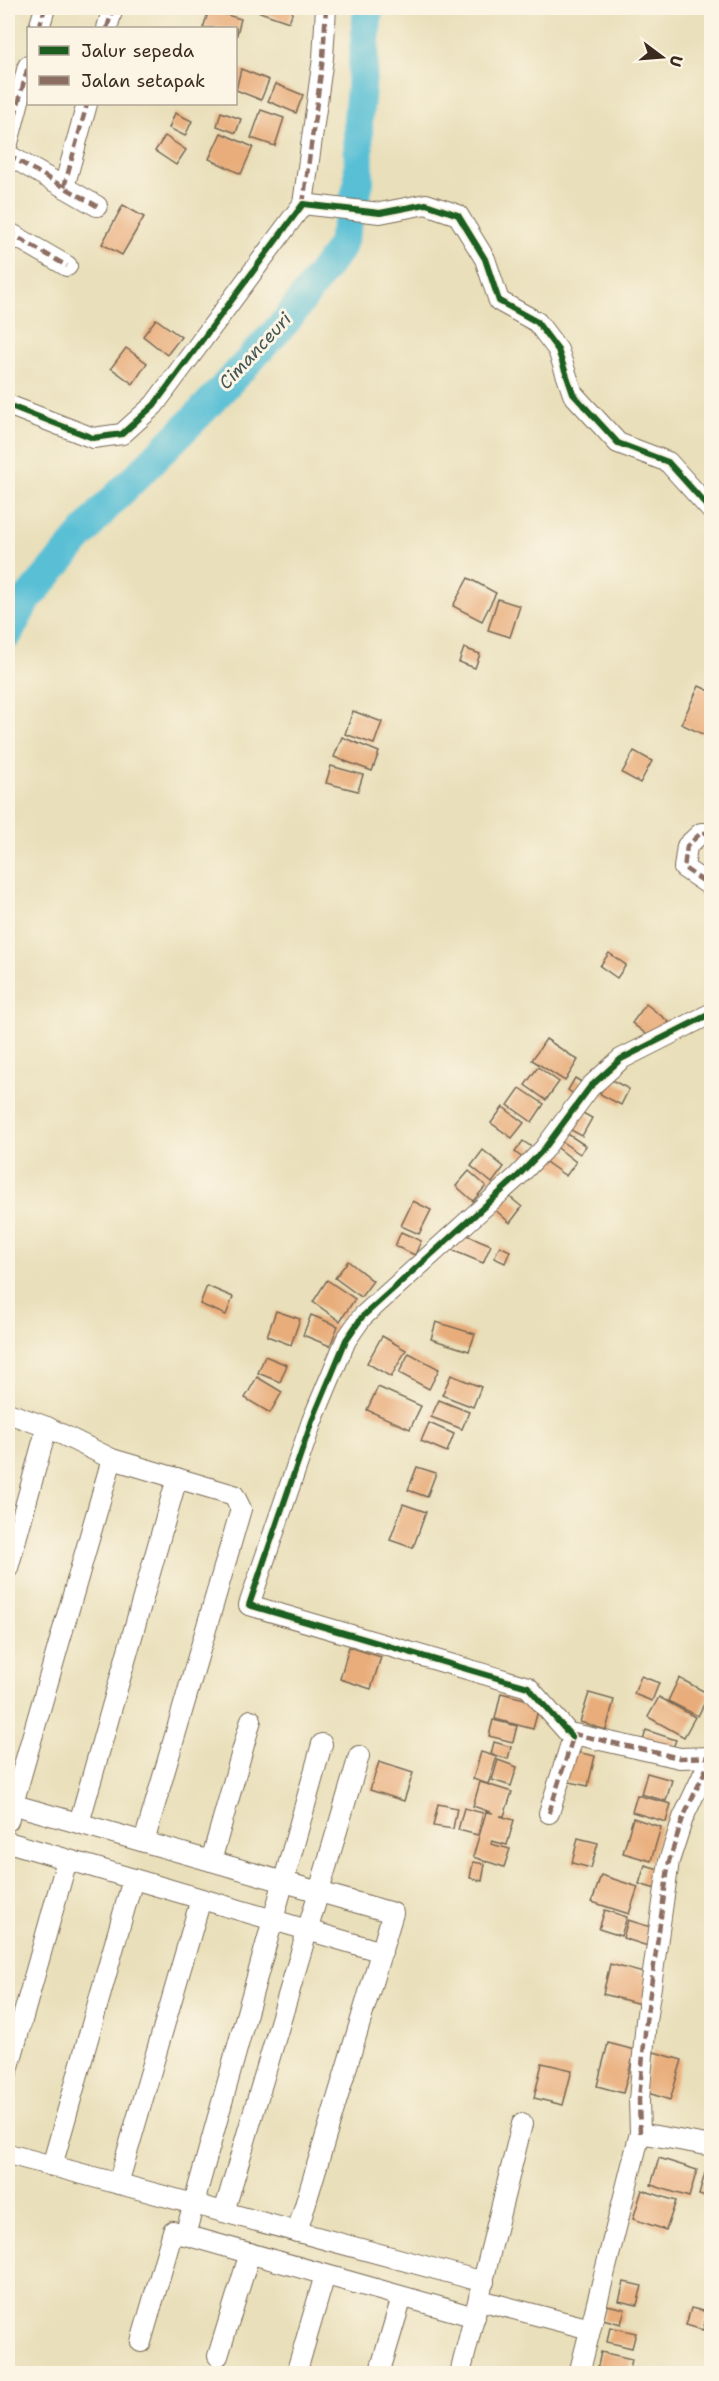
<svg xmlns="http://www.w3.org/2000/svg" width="719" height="2381" font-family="'Shantell Sans',sans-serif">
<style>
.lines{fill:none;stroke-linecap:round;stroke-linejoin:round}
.river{stroke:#58bfd5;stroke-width:30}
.building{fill:#e9ad7b}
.minor-casing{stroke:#786955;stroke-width:22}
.minor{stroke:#fff;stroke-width:20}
.quiet{stroke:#8d6e63;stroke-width:4.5;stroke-dasharray:9 4.5;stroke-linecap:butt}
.cycleway-casing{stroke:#fcf5e5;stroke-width:10}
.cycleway{stroke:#1b5e20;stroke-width:6}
.labels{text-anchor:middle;stroke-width:6;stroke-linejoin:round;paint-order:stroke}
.water-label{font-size:18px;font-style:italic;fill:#445755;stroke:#fcf5e5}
</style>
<rect width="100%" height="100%" fill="#fcf5e5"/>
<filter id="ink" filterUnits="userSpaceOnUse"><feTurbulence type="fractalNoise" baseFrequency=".0167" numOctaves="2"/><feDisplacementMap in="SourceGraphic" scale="12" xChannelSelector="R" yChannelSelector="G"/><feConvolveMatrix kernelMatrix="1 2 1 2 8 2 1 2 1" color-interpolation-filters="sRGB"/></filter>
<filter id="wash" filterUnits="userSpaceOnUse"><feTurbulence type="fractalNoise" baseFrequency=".008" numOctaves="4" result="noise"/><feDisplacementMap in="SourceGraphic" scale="24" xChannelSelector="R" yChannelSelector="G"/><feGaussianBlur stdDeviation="1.35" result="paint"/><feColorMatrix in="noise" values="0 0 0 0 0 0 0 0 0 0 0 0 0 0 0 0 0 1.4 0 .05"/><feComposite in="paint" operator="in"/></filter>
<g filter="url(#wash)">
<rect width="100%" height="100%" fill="#e9dfba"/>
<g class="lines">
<!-- river -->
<polyline class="river" points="8,634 25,602 105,508 201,412 286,321 341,247 359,182 358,120 368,8"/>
</g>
<g id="blocks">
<!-- building -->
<g class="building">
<polygon points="258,8 294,8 289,22 257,11"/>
<polygon points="209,10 241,19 236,38 236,28 203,28"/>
<polygon points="241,69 269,80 261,100 236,90"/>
<polygon points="276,84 303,95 296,113 268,101"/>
<polygon points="261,110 284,118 275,146 251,138"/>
<polygon points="221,112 241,119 236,133 217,126"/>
<polygon points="175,113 192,121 185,136 169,128"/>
<polygon points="221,133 253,147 241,174 209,159"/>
<polygon points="165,136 186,150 176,165 155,151"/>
<polygon points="123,205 144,217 122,255 102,244"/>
<polygon points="156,319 181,337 167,355 143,336"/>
<polygon points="126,348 147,363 133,384 111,368"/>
<polygon points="468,578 496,593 482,621 453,606"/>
<polygon points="498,599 520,606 510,637 488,630"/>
<polygon points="464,648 480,654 475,668 459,662"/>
<polygon points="699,686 712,692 711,738 681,724"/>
<polygon points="353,711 382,722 374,744 345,734"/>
<polygon points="342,737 379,752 372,771 334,757"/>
<polygon points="634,751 652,761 640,783 622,773"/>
<polygon points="331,766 363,775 358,791 326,783"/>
<polygon points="609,953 626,965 617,978 600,966"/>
<polygon points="646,1004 669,1022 655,1041 632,1023"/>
<polygon points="546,1039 578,1060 565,1081 532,1060"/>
<polygon points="538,1067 559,1082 546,1100 525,1085"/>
<polygon points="575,1078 588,1086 580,1098 568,1090"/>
<polygon points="608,1078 629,1089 621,1105 600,1094"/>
<polygon points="520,1088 544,1104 532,1122 508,1105"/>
<polygon points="503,1107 524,1123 512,1138 491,1123"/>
<polygon points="581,1112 592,1118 582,1136 571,1130"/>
<polygon points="563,1131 586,1146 580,1154 558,1139"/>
<polygon points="523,1141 533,1148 525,1160 515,1152"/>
<polygon points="554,1145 576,1162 566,1176 543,1160"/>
<polygon points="483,1150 504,1167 492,1183 471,1166"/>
<polygon points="469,1171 486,1186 473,1201 456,1186"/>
<polygon points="505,1193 522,1207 510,1223 493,1208"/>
<polygon points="413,1201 431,1210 419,1234 401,1226"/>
<polygon points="401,1232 421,1241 415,1255 395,1246"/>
<polygon points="460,1232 491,1245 483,1263 452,1250"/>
<polygon points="500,1246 510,1251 505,1263 494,1258"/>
<polygon points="348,1261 373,1281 361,1297 335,1278"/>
<polygon points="327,1280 355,1299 340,1321 313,1302"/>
<polygon points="207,1286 233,1297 226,1315 200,1304"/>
<polygon points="276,1311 300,1319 291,1345 267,1336"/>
<polygon points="311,1315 338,1326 330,1346 303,1335"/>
<polygon points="436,1322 475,1334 469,1351 431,1339"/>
<polygon points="382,1336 406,1350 391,1377 367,1363"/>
<polygon points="409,1353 439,1369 429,1389 399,1373"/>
<polygon points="265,1356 287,1365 280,1382 258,1373"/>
<polygon points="451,1375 481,1387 473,1407 442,1395"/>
<polygon points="257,1377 282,1392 270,1413 245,1398"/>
<polygon points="378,1387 421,1406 410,1429 367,1410"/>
<polygon points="439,1400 469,1412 462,1429 431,1417"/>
<polygon points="429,1423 454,1434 447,1452 421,1441"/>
<polygon points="417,1467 436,1473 427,1497 408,1490"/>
<polygon points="403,1504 426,1512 413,1548 390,1540"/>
<polygon points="349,1647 381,1657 371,1689 340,1679"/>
<polygon points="641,1676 659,1683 652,1701 634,1694"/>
<polygon points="679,1678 709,1694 698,1716 668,1701"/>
<polygon points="501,1693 540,1703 533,1729 495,1719"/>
<polygon points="589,1693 614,1700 606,1730 580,1722"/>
<polygon points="659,1697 695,1717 684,1737 648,1717"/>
<polygon points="493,1720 517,1726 513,1742 489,1736"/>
<polygon points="646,1730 676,1740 672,1750 643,1741"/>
<polygon points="494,1742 511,1747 508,1759 491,1754"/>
<polygon points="572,1751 595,1756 588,1786 565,1781"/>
<polygon points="481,1752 497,1757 488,1784 473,1779"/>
<polygon points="498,1760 517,1767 511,1786 492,1780"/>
<polygon points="379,1762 413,1773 404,1801 370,1790"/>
<polygon points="647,1773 672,1780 666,1801 641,1794"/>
<polygon points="480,1782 512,1792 504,1816 500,1816 514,1820 507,1845 492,1841 491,1844 510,1849 504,1867 473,1857 486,1812 493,1813 473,1806"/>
<polygon points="637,1795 671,1804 666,1822 632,1812"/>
<polygon points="438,1804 457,1808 453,1829 433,1826"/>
<polygon points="464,1808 483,1813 478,1835 458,1830"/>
<polygon points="633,1818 661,1827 651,1861 623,1853"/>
<polygon points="578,1838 598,1843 591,1868 572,1863"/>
<polygon points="473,1862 485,1864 482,1881 470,1878"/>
<polygon points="645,1865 662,1870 656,1889 639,1884"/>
<polygon points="601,1875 638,1887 629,1914 592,1902"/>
<polygon points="605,1910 627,1917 621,1936 599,1929"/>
<polygon points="628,1920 657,1929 651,1947 623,1938"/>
<polygon points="610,1964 651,1975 644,2005 603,1994"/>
<polygon points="608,2043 635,2050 623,2093 597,2086"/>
<polygon points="654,2052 682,2060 670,2100 642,2091"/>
<polygon points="542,2063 572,2070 563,2105 534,2098"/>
<polygon points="659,2158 697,2170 689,2197 651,2185"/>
<polygon points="705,2173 712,2175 712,2199 699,2195"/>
<polygon points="642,2190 676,2201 666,2230 633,2219"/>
<polygon points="624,2282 642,2286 637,2305 619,2301"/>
<polygon points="607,2305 625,2309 621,2324 603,2319"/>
<polygon points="691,2308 708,2312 703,2330 686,2325"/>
<polygon points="610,2327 636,2333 632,2348 607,2342"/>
<polygon points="601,2352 632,2359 629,2374 597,2370"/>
</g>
</g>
</g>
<g filter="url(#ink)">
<use href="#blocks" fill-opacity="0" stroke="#786955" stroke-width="1.5"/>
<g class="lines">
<defs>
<g id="minor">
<polyline points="39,28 45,8"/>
<polyline points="107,28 113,8"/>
<polyline points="8,143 28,66"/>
<polyline points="8,155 97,206"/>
<polyline points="64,187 87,104"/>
<polyline points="303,204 323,58 326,8"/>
<polyline points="8,232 67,266"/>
<polyline points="8,405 93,438 122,434 154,405 303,204 380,213 426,204 458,215 485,259 499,301 537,322 558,350 573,394 618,443 668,462 712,511"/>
<polyline points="712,833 701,833 687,846 684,868 712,887"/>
<polyline points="8,1413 47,1427 112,1459 234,1495 241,1509 144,1842"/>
<polyline points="8,1568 47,1427"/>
<polyline points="572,1737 528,1687 249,1605 312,1421 346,1340 362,1317 518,1176 544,1149 590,1087 621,1059 712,1013"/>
<polyline points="322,1744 185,2235 475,2317"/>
<polyline points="8,1803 393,1913 297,2232"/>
<polyline points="549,1813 574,1734 680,1758 712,1757"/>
<polyline points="8,1821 112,1459"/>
<polyline points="79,1823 177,1478"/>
<polyline points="8,1842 382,1952"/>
<polyline points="211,1861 251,1720"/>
<polyline points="8,2070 67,1860"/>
<polyline points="640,2133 639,2100 646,2021 669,1861 683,1818 712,1756"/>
<polyline points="8,2154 484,2282"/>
<polyline points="52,2166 133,1879"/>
<polyline points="118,2184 201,1899"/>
<polyline points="224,2212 359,1756"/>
<polyline points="480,2300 590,2329"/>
<polyline points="141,2342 173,2231 185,2235"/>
<polyline points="218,2356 250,2253"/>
<polyline points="296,2374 325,2275"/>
<polyline points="379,2374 402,2297"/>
<polyline points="460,2374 522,2124"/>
<polyline points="579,2374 640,2133 712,2146"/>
</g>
</defs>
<!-- minor casing -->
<use href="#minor" class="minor-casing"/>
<!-- minor -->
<use href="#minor" class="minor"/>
<!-- quiet -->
<g class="quiet">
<polyline points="39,28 45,8"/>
<polyline points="107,28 113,8"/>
<polyline points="8,143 28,66"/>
<polyline points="8,155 97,206"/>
<polyline points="64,187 87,104"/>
<polyline points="303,204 323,58 326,8"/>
<polyline points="8,232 67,266"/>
<polyline points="712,833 701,833 687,846 684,868 712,887"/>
<polyline points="549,1813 574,1734 680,1758 712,1757"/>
<polyline points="640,2133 639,2100 646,2021 669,1861 683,1818 712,1756"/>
</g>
<defs>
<g id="cycleway">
<polyline points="8,405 93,438 122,434 154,405 303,204 380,213 426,204 458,215 485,259 499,301 537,322 558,350 573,394 618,443 668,462 712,511"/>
<polyline points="572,1737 528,1687 249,1605 312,1421 346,1340 362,1317 518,1176 544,1149 590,1087 621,1059 712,1013"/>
</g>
</defs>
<!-- cycleway casing -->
<use href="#cycleway" class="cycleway-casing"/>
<!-- cycleway -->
<use href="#cycleway" class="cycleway"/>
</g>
</g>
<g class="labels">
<!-- water labels -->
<g class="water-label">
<text transform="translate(255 351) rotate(-47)" y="6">Cimanceuri</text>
</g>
</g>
<!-- margin -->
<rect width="719" height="2381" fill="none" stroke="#fcf5e5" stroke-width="30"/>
<!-- legend -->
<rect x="27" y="27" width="210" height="78" fill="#fcf5e5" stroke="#afa495" stroke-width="1.5"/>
<rect x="39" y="46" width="30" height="9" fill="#1b5e20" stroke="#afa495" stroke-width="1.5"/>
<text x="81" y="57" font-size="18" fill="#3b2a1e">Jalur sepeda</text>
<rect x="39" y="76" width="30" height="9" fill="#8d6e63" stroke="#afa495" stroke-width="1.5"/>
<text x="81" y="87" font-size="18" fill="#3b2a1e">Jalan setapak</text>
<!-- north arrow -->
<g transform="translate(662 57) rotate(106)" stroke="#fcf5e5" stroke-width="4.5" paint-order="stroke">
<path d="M0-4.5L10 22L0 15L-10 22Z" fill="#3b2a1e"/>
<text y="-9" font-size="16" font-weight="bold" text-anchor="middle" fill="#3b2a1e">U</text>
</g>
</svg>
